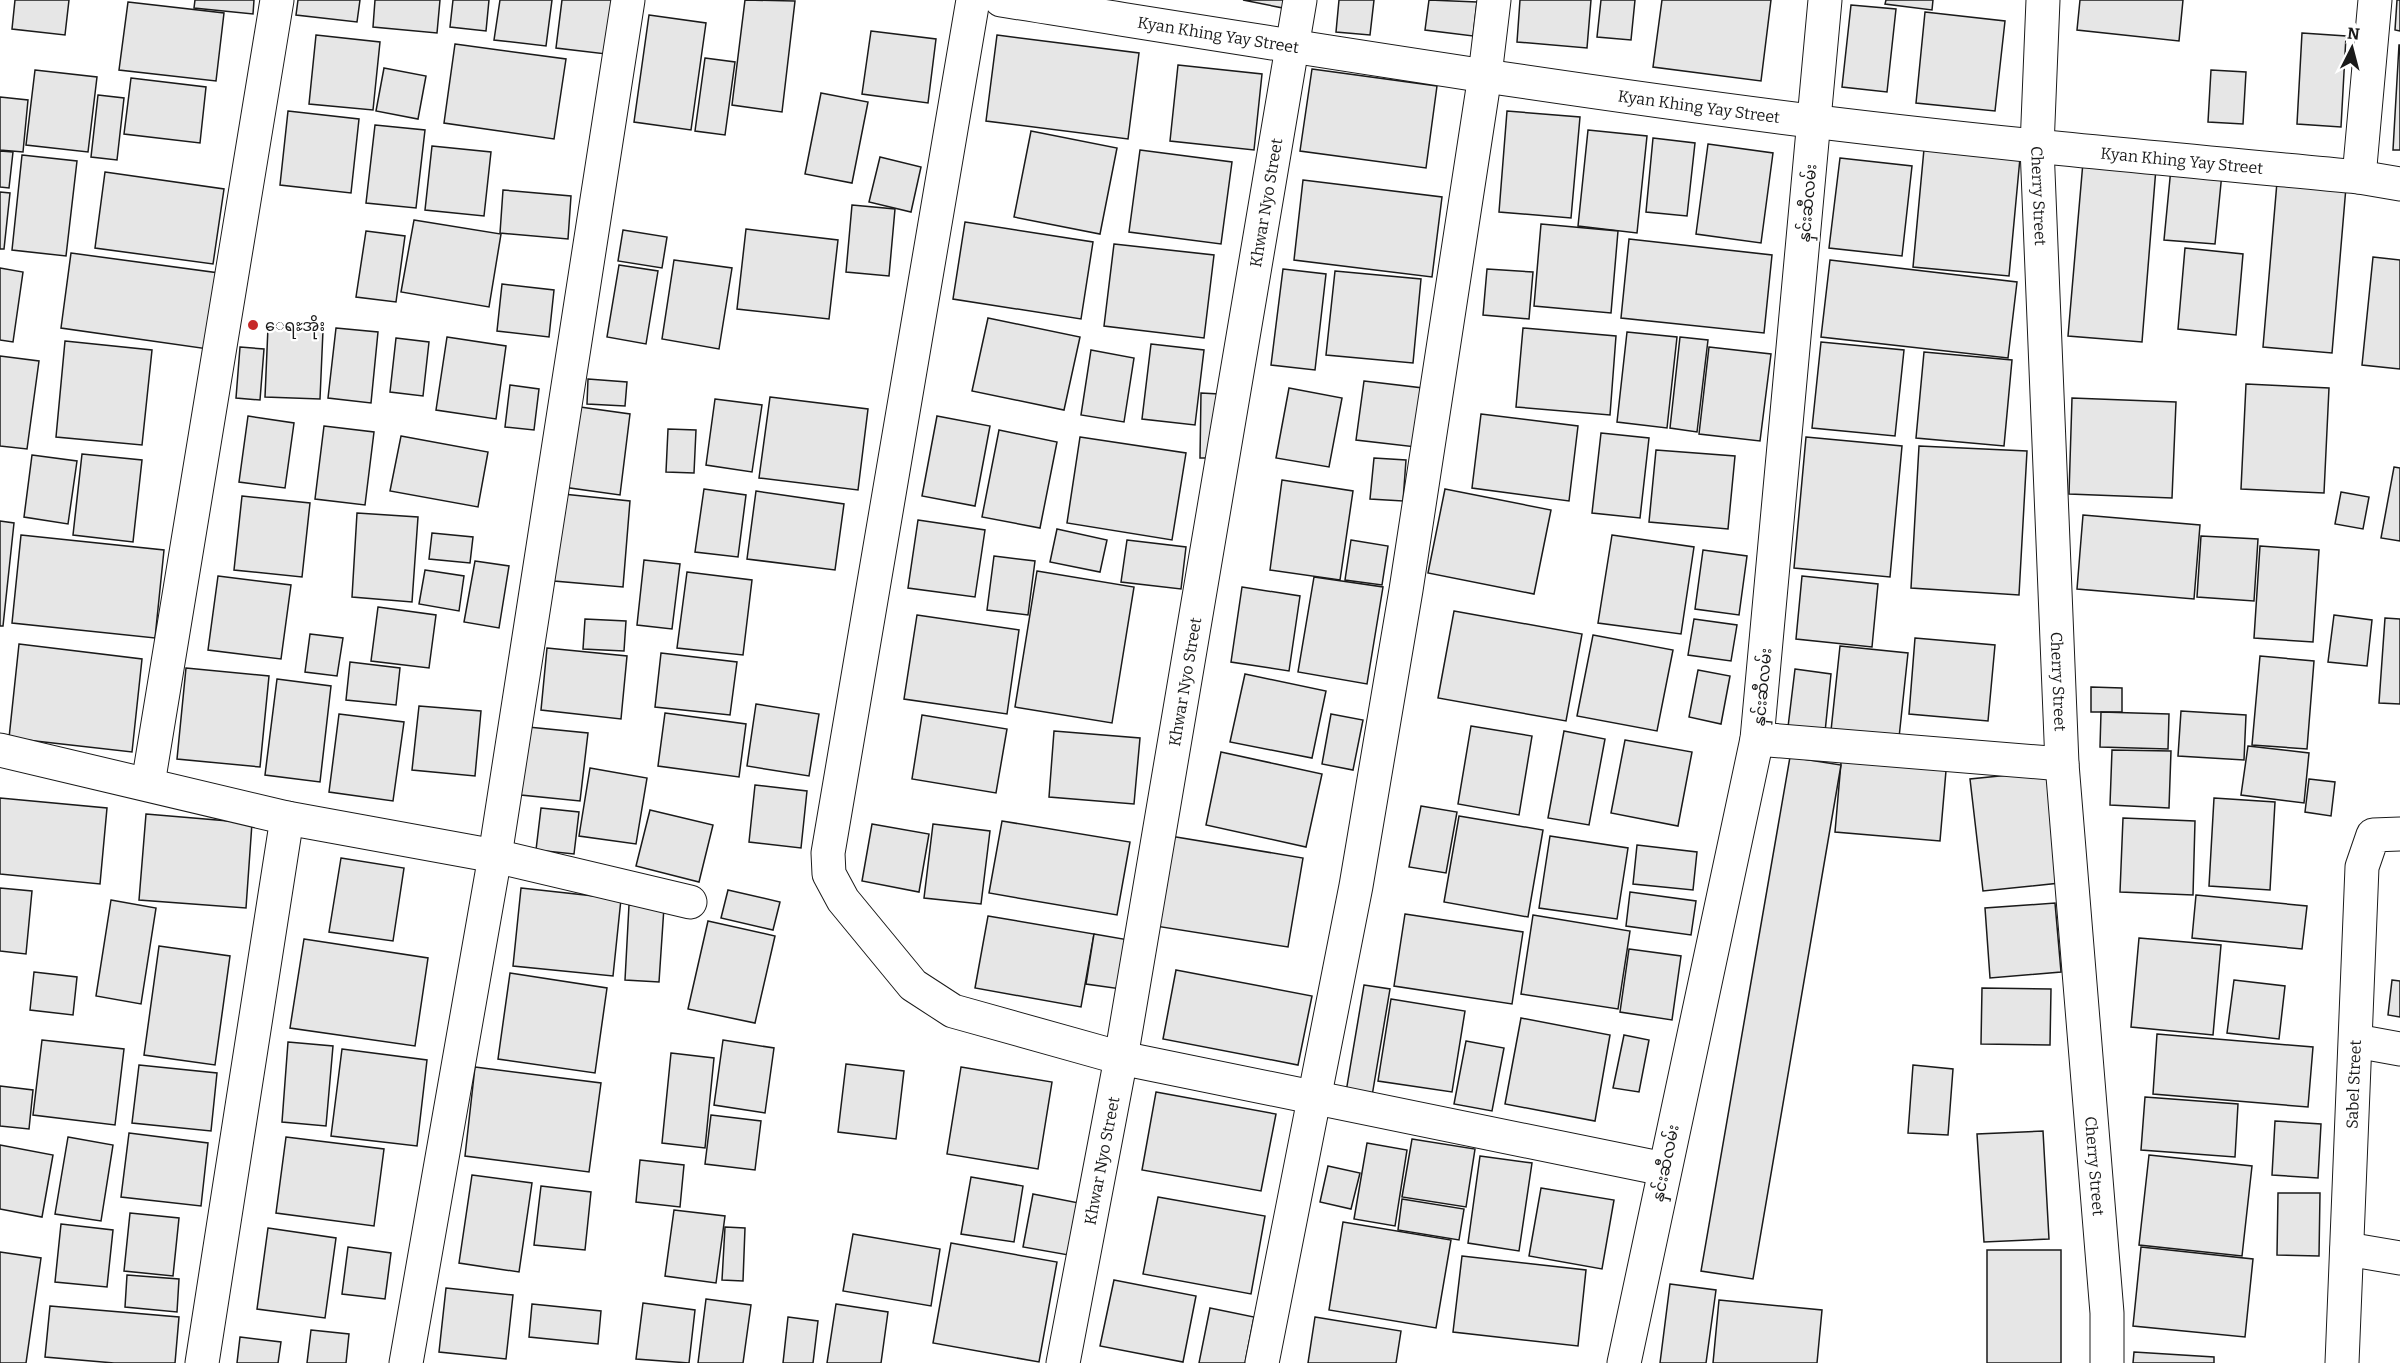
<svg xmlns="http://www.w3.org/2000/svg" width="2400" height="1363" font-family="Bitter,'Noto Sans Myanmar',serif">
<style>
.building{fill:#e6e6e6;stroke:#1a1a1a;stroke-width:1.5}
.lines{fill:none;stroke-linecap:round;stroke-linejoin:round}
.street-casing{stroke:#1a1a1a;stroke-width:35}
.street{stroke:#fff;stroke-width:33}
.poi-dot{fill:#c62828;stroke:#fff;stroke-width:2}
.labels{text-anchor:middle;stroke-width:4.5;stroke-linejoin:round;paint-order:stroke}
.street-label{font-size:16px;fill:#1a1a1a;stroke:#fff}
.poi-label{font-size:16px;fill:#1a1a1a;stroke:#fff;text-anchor:start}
</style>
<rect width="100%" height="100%" fill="#fff"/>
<!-- building -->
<g class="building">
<polygon points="15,0 69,0 65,35 12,29"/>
<polygon points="195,0 254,0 253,14 194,8"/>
<polygon points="298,0 360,0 357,22 296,15"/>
<polygon points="375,0 440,0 437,33 373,27"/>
<polygon points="453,0 489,0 486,31 450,27"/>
<polygon points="500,0 552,0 546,46 494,40"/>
<polygon points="562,0 612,0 606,54 556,48"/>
<polygon points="745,0 795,1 782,112 732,105"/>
<polygon points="1243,0 1285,0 1283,8"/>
<polygon points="1339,0 1374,0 1370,35 1336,32"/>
<polygon points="1429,0 1477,2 1473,36 1425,30"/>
<polygon points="1520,0 1591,0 1587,48 1517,42"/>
<polygon points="1601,0 1635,0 1631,40 1597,37"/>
<polygon points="1662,0 1771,0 1761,81 1653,67"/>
<polygon points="1886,0 1933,0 1932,10 1885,4"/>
<polygon points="2080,0 2183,0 2179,41 2077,30"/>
<polygon points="2397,0 2400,0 2400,31 2395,30"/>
<polygon points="128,2 224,13 216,81 119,70"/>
<polygon points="1851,5 1896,9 1887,92 1842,87"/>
<polygon points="1925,12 2005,21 1995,111 1916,103"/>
<polygon points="649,15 706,23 691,130 634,122"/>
<polygon points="871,31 936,39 928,103 862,94"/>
<polygon points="2302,33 2346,36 2341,127 2297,124"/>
<polygon points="316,35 380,42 373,110 309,104"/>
<polygon points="997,35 1139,53 1128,139 986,121"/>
<polygon points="455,44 566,59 554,139 444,123"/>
<polygon points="2399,45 2400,45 2400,150 2393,150"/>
<polygon points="705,58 735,62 725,135 695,131"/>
<polygon points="1178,65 1262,74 1254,150 1170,141"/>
<polygon points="384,68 426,76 418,119 376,111"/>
<polygon points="1312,69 1437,86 1426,168 1300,151"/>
<polygon points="35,70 97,77 88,152 26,145"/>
<polygon points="2211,70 2246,72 2243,124 2208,122"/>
<polygon points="131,78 206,87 200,143 124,134"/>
<polygon points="821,93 868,102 852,183 805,174"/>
<polygon points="98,95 124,98 117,160 91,157"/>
<polygon points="0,97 28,100 23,152 0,150"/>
<polygon points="288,111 359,119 351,193 280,185"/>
<polygon points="1507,111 1580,117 1571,218 1499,212"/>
<polygon points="375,125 425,130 416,208 366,203"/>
<polygon points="1588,130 1647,136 1637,233 1578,226"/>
<polygon points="1031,131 1117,148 1100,234 1014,217"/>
<polygon points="1653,138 1695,143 1687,216 1646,212"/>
<polygon points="1708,144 1773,153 1761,243 1696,234"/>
<polygon points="432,146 491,152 484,216 425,210"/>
<polygon points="1924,149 2020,158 2009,276 1913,267"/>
<polygon points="1140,150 1232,162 1221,244 1129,232"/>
<polygon points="0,151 13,152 9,188 0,187"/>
<polygon points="22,155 77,161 66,256 12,250"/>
<polygon points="880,157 921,167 911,212 869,202"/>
<polygon points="1840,158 1912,166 1902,256 1829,248"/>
<polygon points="2083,162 2156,168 2142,342 2068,336"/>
<polygon points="2171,168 2222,173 2215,244 2164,240"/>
<polygon points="105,172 224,189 213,264 95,248"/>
<polygon points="1303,180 1442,197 1432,277 1294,260"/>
<polygon points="2277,182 2346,187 2332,353 2263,347"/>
<polygon points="503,190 571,196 568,239 500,233"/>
<polygon points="0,192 10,193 4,249 0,249"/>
<polygon points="852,205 895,209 889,276 846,272"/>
<polygon points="414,220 501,234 489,307 401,292"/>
<polygon points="965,222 1093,242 1081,319 953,299"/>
<polygon points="1541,224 1618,231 1611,313 1534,306"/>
<polygon points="746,229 838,240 829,319 737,309"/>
<polygon points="623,230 667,237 662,268 618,261"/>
<polygon points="366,231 405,236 396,302 356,297"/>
<polygon points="1629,239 1772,255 1764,333 1621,318"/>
<polygon points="1114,244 1214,255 1204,338 1104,326"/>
<polygon points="2185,248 2243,254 2236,335 2178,329"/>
<polygon points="71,253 219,273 208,349 61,328"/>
<polygon points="2373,257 2400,260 2400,369 2362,365"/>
<polygon points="674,260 732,268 719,349 662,339"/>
<polygon points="1830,260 2017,282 2008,358 1821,337"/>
<polygon points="619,265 658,271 646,344 607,337"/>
<polygon points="0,268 23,272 13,342 0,340"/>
<polygon points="1283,269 1326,274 1315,370 1271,365"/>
<polygon points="1487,269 1533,272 1529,319 1483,315"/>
<polygon points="1335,271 1421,279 1413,363 1326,355"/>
<polygon points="502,284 554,290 549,337 497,331"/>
<polygon points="988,318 1080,337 1064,410 972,391"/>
<polygon points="268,327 323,330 320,399 265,397"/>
<polygon points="336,328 378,332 371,403 328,398"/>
<polygon points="1523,328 1616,336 1610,415 1516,407"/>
<polygon points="1627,332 1677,337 1667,428 1617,422"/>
<polygon points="447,337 506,346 496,419 436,410"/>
<polygon points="1680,337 1708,340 1697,432 1670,428"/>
<polygon points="396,338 429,342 423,396 390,392"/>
<polygon points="65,341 152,350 142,445 56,437"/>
<polygon points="1821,342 1904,350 1895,436 1812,428"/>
<polygon points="1151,344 1204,350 1195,425 1142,419"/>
<polygon points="240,347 264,349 260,400 236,398"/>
<polygon points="1709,347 1771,354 1760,441 1699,434"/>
<polygon points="1091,350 1134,358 1124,422 1081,415"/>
<polygon points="1924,352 2012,360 2004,446 1916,438"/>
<polygon points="0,356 39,361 27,449 0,446"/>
<polygon points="588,379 627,382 625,406 587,404"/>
<polygon points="1364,381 1423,388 1416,447 1356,440"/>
<polygon points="2246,384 2329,388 2324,493 2241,489"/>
<polygon points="510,385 539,389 534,430 505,427"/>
<polygon points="1289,388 1342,398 1329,467 1276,458"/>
<polygon points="1201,393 1219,394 1219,458 1200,458"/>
<polygon points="770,397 868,409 858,490 759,478"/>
<polygon points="2072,398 2176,402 2172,498 2069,494"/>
<polygon points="715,399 762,405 752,472 706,465"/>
<polygon points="573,406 630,414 620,495 563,487"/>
<polygon points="1481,414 1578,426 1569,501 1472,488"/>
<polygon points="248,416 294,423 285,488 239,482"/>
<polygon points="937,416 990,426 975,506 922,496"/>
<polygon points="324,426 374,432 365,505 315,499"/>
<polygon points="668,429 696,430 694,473 666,472"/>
<polygon points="999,430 1057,442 1040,528 982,517"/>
<polygon points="1601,433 1649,438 1640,518 1592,513"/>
<polygon points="401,436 488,452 478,507 390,491"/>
<polygon points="1080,437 1186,453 1172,540 1067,523"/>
<polygon points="1806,437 1902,446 1890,577 1794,568"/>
<polygon points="1919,446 2027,451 2019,595 1911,588"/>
<polygon points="1656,450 1735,456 1728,529 1649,522"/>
<polygon points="82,454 142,460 133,542 73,535"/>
<polygon points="32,455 77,461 68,524 24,517"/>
<polygon points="1374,458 1406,460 1403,501 1370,499"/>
<polygon points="2394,467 2400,468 2400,541 2381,538"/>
<polygon points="1282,480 1353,491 1340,580 1270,570"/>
<polygon points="704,489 746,495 738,557 695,552"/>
<polygon points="1445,489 1551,510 1534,594 1428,573"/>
<polygon points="756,491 844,504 835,570 747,559"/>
<polygon points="2341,492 2369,497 2363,529 2335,524"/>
<polygon points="563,494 630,501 623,587 554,581"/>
<polygon points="242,496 310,503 302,577 234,570"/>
<polygon points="357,513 418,517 412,602 352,597"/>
<polygon points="2083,515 2200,525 2194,599 2077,589"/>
<polygon points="918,520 985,530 975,597 908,588"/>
<polygon points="0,521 14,523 3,626 0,626"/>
<polygon points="1057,529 1107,540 1100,572 1050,562"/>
<polygon points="432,533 473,537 470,563 429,559"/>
<polygon points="21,535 164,550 155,638 12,623"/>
<polygon points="1612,535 1694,547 1681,634 1598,623"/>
<polygon points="2201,536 2258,539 2254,601 2197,597"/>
<polygon points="1127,540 1186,547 1181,589 1121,582"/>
<polygon points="1351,540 1388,546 1382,585 1345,580"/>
<polygon points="2260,546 2319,550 2313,642 2254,638"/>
<polygon points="1703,550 1747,556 1739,615 1695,609"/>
<polygon points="994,556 1035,561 1028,615 987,610"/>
<polygon points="644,560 680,564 672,629 637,625"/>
<polygon points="475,561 509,566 499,628 464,622"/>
<polygon points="425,570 464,576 459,611 419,604"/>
<polygon points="1037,571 1134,587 1112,723 1015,707"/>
<polygon points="687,572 752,580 743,655 677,648"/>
<polygon points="218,576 291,585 281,659 208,650"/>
<polygon points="1802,576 1878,584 1872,647 1796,639"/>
<polygon points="1314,577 1383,587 1367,684 1298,672"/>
<polygon points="1242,587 1300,596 1289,671 1231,662"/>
<polygon points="378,607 436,615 429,668 371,661"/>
<polygon points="1454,611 1582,634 1566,721 1438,698"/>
<polygon points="917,615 1019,630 1007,714 904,699"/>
<polygon points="2334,615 2372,620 2367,666 2328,662"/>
<polygon points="2385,618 2400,619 2400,704 2379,703"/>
<polygon points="585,619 626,621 624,651 583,649"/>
<polygon points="1694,619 1737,625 1731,661 1688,655"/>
<polygon points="310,634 343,638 337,676 305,672"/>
<polygon points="1593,635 1673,650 1657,731 1577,716"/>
<polygon points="1915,638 1995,645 1988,721 1909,714"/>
<polygon points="19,644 142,659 132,752 9,738"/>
<polygon points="1840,646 1908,653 1898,747 1830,740"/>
<polygon points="547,648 627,656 621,719 541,710"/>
<polygon points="661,653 737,662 730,715 655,707"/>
<polygon points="2260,656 2314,661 2307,749 2252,745"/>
<polygon points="350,662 400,668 396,705 346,700"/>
<polygon points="186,668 269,676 260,767 177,759"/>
<polygon points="1795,669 1831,674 1825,732 1788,727"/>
<polygon points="1698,670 1730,676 1721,724 1689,717"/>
<polygon points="1245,674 1326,691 1312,758 1230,742"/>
<polygon points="277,679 331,686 320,782 265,775"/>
<polygon points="2091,687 2122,688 2122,712 2091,712"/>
<polygon points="756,704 819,714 809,776 747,766"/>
<polygon points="419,706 481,711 475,776 412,770"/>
<polygon points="2181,711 2246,715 2244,760 2178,756"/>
<polygon points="2101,712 2169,714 2168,749 2100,747"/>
<polygon points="665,713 746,724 739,777 658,766"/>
<polygon points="339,714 404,722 393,801 329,792"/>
<polygon points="1331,714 1363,720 1353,770 1322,764"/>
<polygon points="922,715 1007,729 996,793 912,779"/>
<polygon points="1471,726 1532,736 1519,815 1458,804"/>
<polygon points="528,727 588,733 580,801 521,795"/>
<polygon points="1054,731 1140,738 1134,804 1049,797"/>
<polygon points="1564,731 1605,739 1589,825 1548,818"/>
<polygon points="1625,740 1692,752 1678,826 1611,813"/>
<polygon points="2248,746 2309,753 2304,803 2241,795"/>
<polygon points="2112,750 2171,751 2169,808 2110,805"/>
<polygon points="1842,751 1947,759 1940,841 1835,832"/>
<polygon points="1221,752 1322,774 1306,847 1206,825"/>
<polygon points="1790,757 1841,765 1753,1279 1701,1271"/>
<polygon points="590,768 647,778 636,844 579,836"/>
<polygon points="2048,771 2060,883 1983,891 1970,779"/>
<polygon points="2309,779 2335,782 2331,816 2305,812"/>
<polygon points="755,785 807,791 801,848 749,842"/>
<polygon points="0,798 107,808 100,884 0,874"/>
<polygon points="2214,798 2275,802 2270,890 2209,886"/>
<polygon points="1421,806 1457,812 1446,873 1409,867"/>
<polygon points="541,808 579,812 574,854 536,850"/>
<polygon points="650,810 713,825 699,882 636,866"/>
<polygon points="146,814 252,823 246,908 139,900"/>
<polygon points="1459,816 1543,830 1528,917 1444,902"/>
<polygon points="2123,818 2195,821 2193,895 2120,892"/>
<polygon points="1002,821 1130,842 1117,915 989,893"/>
<polygon points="872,824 929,834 919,892 862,881"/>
<polygon points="933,824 990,831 981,904 924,898"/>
<polygon points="1164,835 1303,858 1288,947 1149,925"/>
<polygon points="1550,836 1628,848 1617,919 1539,908"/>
<polygon points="1637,845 1697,852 1693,890 1633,884"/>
<polygon points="341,858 404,868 393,941 329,932"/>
<polygon points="0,888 32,891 26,954 0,951"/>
<polygon points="521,888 621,899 613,976 513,966"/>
<polygon points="728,890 780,902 773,930 721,918"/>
<polygon points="1630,892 1696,901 1691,935 1626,926"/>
<polygon points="2196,895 2307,906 2302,949 2192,938"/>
<polygon points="111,900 156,908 141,1004 96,996"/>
<polygon points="2055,903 2061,972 1990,978 1985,908"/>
<polygon points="629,905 664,907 659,982 625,980"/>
<polygon points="1405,914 1523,932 1512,1004 1394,986"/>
<polygon points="1533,915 1630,931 1618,1009 1521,994"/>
<polygon points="988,916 1094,934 1081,1007 975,988"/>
<polygon points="708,921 775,936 755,1023 688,1009"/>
<polygon points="1094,934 1129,940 1121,989 1086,984"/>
<polygon points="2139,938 2221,945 2213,1035 2131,1027"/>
<polygon points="304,939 428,958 415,1046 290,1028"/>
<polygon points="159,946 230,956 215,1065 144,1055"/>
<polygon points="1629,949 1681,956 1672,1020 1620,1012"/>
<polygon points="1176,970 1312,996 1298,1065 1163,1039"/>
<polygon points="34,972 77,977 73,1015 30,1010"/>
<polygon points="510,973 607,988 595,1073 498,1059"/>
<polygon points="2234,980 2285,986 2279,1039 2227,1033"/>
<polygon points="2392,980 2400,981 2400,1017 2388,1015"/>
<polygon points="1364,985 1390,989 1372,1096 1346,1092"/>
<polygon points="1982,988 2051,989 2050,1045 1981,1044"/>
<polygon points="1391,999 1465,1011 1452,1092 1378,1081"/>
<polygon points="1521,1018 1610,1035 1595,1121 1505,1104"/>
<polygon points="2157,1034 2313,1047 2308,1107 2153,1094"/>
<polygon points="1624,1035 1649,1040 1639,1092 1613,1088"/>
<polygon points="42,1040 124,1049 115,1125 33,1115"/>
<polygon points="723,1040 774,1048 765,1113 714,1105"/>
<polygon points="1466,1041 1504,1048 1492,1111 1454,1104"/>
<polygon points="288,1042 333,1046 326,1126 282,1122"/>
<polygon points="342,1049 427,1060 417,1146 331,1136"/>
<polygon points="671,1053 714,1058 705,1148 662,1143"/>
<polygon points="846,1064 904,1071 896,1139 838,1132"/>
<polygon points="139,1065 217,1073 211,1131 132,1123"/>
<polygon points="1913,1065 1953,1069 1948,1135 1908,1133"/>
<polygon points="475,1067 601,1083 589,1172 465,1156"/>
<polygon points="961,1067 1052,1082 1038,1169 947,1154"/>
<polygon points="0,1086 33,1090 29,1129 0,1126"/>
<polygon points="1156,1092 1276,1114 1261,1191 1142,1170"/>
<polygon points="2145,1097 2238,1104 2235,1157 2141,1150"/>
<polygon points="711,1115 761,1121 755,1170 705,1164"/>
<polygon points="2275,1121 2321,1124 2318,1178 2272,1175"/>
<polygon points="2043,1131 2049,1239 1984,1242 1977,1134"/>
<polygon points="129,1133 208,1143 201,1206 121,1197"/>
<polygon points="68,1137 113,1145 101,1221 55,1214"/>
<polygon points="286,1137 384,1149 374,1226 276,1213"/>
<polygon points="1412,1139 1475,1149 1466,1207 1402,1197"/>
<polygon points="1367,1143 1407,1150 1395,1226 1354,1219"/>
<polygon points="0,1145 53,1155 42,1217 0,1209"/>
<polygon points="2149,1155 2252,1166 2242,1256 2139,1245"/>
<polygon points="1480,1156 1532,1163 1519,1251 1468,1243"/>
<polygon points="640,1160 684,1165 680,1207 636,1202"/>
<polygon points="1328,1166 1360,1173 1351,1209 1320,1202"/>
<polygon points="472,1175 532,1183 519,1272 459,1263"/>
<polygon points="971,1177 1023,1186 1014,1242 961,1234"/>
<polygon points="541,1186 591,1192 585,1250 534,1245"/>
<polygon points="1541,1188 1614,1200 1602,1269 1529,1256"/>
<polygon points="2278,1193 2320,1193 2319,1256 2277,1255"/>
<polygon points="1033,1194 1084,1204 1074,1256 1023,1247"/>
<polygon points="1158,1197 1265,1216 1251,1294 1143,1274"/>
<polygon points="1402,1199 1464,1209 1459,1240 1398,1230"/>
<polygon points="674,1210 725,1216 716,1283 665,1276"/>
<polygon points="130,1213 179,1218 173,1276 124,1271"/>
<polygon points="1343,1222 1451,1240 1436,1328 1329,1310"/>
<polygon points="61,1224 113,1230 107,1287 55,1282"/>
<polygon points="725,1227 745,1228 743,1281 722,1280"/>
<polygon points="268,1228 336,1238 325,1318 257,1309"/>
<polygon points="853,1234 940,1249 931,1306 843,1291"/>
<polygon points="951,1243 1057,1262 1039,1362 933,1343"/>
<polygon points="348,1247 391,1253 385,1299 342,1294"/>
<polygon points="2141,1247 2253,1259 2245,1337 2133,1326"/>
<rect x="1987" y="1250" width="74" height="113"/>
<polygon points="0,1252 41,1258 26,1363 0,1363"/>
<polygon points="1462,1256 1586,1270 1578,1346 1453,1332"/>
<polygon points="127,1275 179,1279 177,1312 125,1307"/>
<polygon points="1114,1280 1196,1296 1183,1362 1100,1346"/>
<polygon points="1670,1284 1716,1290 1706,1363 1660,1363"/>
<polygon points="446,1288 513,1295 506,1359 439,1352"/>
<polygon points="706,1299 751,1305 743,1363 698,1363"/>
<polygon points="1719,1300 1822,1310 1817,1363 1713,1363"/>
<polygon points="643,1303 695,1310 689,1363 636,1359"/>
<polygon points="532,1304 601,1311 598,1344 529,1337"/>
<polygon points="836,1304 888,1312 881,1363 827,1363"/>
<polygon points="50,1306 179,1317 175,1363 114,1363 45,1357"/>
<polygon points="1210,1308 1254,1317 1245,1363 1199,1363"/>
<polygon points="788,1317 818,1321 813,1363 783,1363"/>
<polygon points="1315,1317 1401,1331 1396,1363 1308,1363"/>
<polygon points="311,1330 349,1334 346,1363 307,1363"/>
<polygon points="240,1337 281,1342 278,1363 237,1363"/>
<polygon points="2134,1352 2214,1357 2214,1363 2133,1363"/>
</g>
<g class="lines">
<defs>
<g id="street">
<polyline points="973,0 828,853 829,874 843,900 913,985 953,1011 1121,1058 1664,1169"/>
<path id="s1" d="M 1001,0 C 1273,43 1545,88 1819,122 C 1999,144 2179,160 2359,177 L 2400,184"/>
<path id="s2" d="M 2043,0 L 2037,147 L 2062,764 L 2107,1313 L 2107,1363"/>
<polyline points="2359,177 2375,0"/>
<polyline points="1757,739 2062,764"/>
<polyline points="0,750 287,818 495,856 690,902"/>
<polyline points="148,784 277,0"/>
<polyline points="2356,1041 2400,1049"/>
<polyline points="2347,1249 2400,1258"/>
<polyline points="202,1363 287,818"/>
<polyline points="406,1363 495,856 628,0"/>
<path id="s3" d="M 1063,1363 L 1121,1058 L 1300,0"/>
<polyline points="1262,1363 1356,886 1406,590 1485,75 1494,0"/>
<polyline points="1624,1363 1757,739 1825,0"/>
<path id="s4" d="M 2342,1363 L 2362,867 L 2373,835 L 2400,834"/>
</g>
</defs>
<!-- street casing -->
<use href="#street" class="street-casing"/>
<!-- street -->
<use href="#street" class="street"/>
</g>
<!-- markers -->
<circle class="poi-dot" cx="253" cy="325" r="6"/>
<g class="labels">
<!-- street labels -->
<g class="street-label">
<text dy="6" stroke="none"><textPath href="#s1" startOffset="220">Kyan Khing Yay Street</textPath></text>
<text dy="6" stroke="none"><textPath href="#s1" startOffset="706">Kyan Khing Yay Street</textPath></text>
<text dy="6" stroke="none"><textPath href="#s1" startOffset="1192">Kyan Khing Yay Street</textPath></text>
<text dy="6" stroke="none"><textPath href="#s2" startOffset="196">Cherry Street</textPath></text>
<text dy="6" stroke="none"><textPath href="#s3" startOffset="1178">Khwar Nyo Street</textPath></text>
<text transform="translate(1807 203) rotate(-85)" y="6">နှင်းဆီလမ်း</text>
<text dy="6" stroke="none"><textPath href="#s3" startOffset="692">Khwar Nyo Street</textPath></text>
<text dy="6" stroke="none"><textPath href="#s2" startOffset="682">Cherry Street</textPath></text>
<text transform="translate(1762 687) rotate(-85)" y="6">နှင်းဆီလမ်း</text>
<text dy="6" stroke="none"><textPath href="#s4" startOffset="279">Sabel Street</textPath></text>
<text dy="6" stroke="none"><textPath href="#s3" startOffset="206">Khwar Nyo Street</textPath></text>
<text transform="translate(1665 1163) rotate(-78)" y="6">နှင်းဆီလမ်း</text>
<text dy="6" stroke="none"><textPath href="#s2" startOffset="1168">Cherry Street</textPath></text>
</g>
<!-- poi labels -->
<g class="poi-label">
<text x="265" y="331">ေရႊအိုး</text>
</g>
</g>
<!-- north arrow -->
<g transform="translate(2352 48) rotate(6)" stroke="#ffffff" stroke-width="4.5" paint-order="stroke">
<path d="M0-4.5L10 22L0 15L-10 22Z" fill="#1a1a1a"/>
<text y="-9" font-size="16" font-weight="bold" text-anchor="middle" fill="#1a1a1a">N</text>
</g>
</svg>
